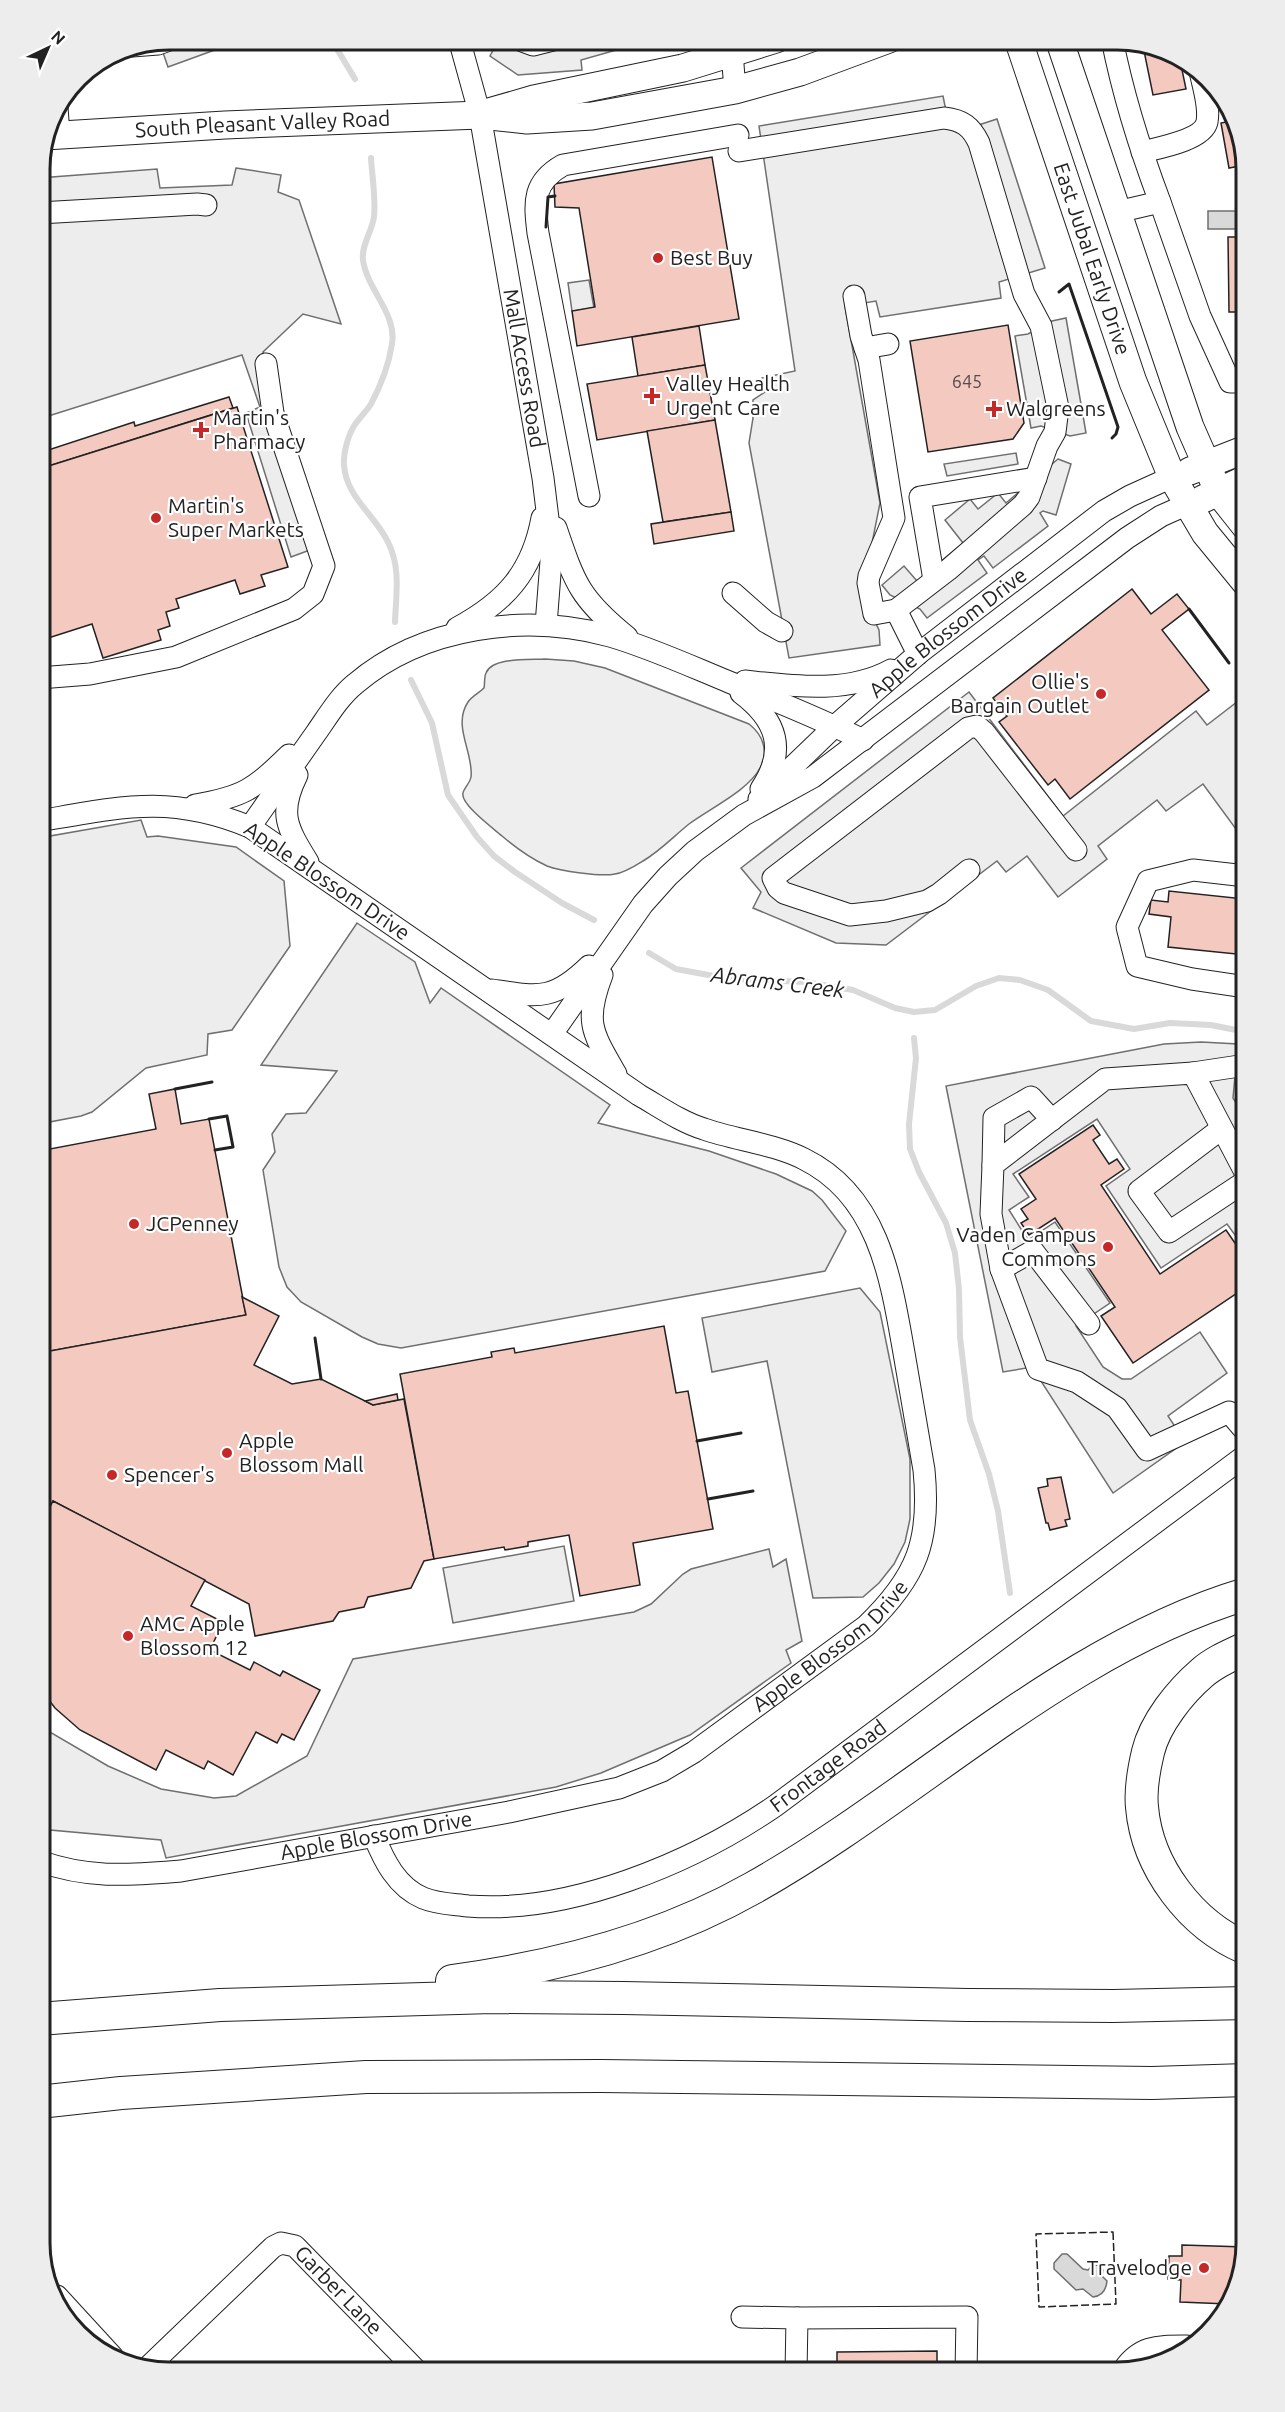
<svg xmlns="http://www.w3.org/2000/svg" width="1285" height="2412" font-family="Ubuntu,sans-serif">
<style>
.green{fill:#eee;stroke:#6f6f6f;stroke-width:1.5}
.parking{fill:#ededed;stroke:#6f6f6f;stroke-width:1.5}
.water{fill:#d9d9d9;stroke:#6f6f6f;stroke-width:1.5}
.lines{fill:none;stroke-linecap:round;stroke-linejoin:round}
.stream{stroke:#d9d9d9;stroke-width:6}
.building{fill:#f3c9c0;stroke:#222;stroke-width:1.5}
.minor-casing{stroke:#222;stroke-width:23}
.major-casing{stroke:#222;stroke-width:29}
.highway-casing{stroke:#222;stroke-width:34}
.minor{stroke:#fff;stroke-width:21}
.major{stroke:#fff;stroke-width:27}
.highway{stroke:#fff;stroke-width:32}
.fence{stroke:#222;stroke-width:1.5;stroke-dasharray:8 3;stroke-linecap:butt}
.wall{stroke:#222;stroke-width:3}
.poi-dot{fill:#c62828;stroke:#fff;stroke-width:2}
.labels{text-anchor:middle;stroke-width:4.5;stroke-linejoin:round;paint-order:stroke}
.number-label{font-size:18px;fill:#564c4a}
.street-label{font-size:21px;fill:#222;stroke:#fff}
.poi-label{font-size:21px;fill:#222;stroke:#fff;text-anchor:start}
.water-label{font-size:22px;font-style:italic;fill:#222;stroke:#fff}
.rim{fill:none;stroke:#222;stroke-width:3}
</style>
<rect width="100%" height="100%" fill="#fff"/>
<!-- green -->
<path class="green" d="M 545,659 L 574,661 L 605,668 L 749,724 C 763,735 769,751 760,768 C 749,790 709,809 689,824 C 674,836 660,851 643,861 C 635,866 624,873 615,874 C 601,877 560,871 547,866 C 532,859 515,847 502,836 C 494,829 460,804 463,793 C 464,788 470,783 471,777 C 474,753 452,726 468,702 C 472,696 479,693 484,688 C 485,683 484,677 486,673 C 492,657 530,660 545,659 Z"/>
<!-- parking -->
<g class="parking">
<polygon points="168,39 245,39 168,67 159,41"/>
<polygon points="517,39 655,39 581,60 582,70 518,75 490,56 496,45"/>
<polygon points="943,96 946,111 957,132 997,119 1045,268 999,282 1001,298 880,317 876,301 845,306 880,503 872,543 867,605 879,630 880,645 789,658 749,443 753,418 753,400 765,392 762,378 795,371 759,126"/>
<polygon points="236,168 281,175 278,192 299,200 341,324 303,314 263,352 318,547 291,557 246,413 260,407 242,355 39,419 39,178 157,169 160,188 232,185"/>
<polygon points="589,280 594,308 572,311 568,283"/>
<polygon points="1066,318 1086,433 1070,436 1041,426 1031,428 1015,336 1028,334 1052,321"/>
<polygon points="1016,453 1018,464 947,476 944,464"/>
<polygon points="1058,459 1071,464 1056,515 1043,511 1040,513 1048,526 993,568 984,556 978,560 987,573 927,618 920,609 890,595 882,585 904,566 917,581 963,543 945,520 970,499 978,509 998,493 1006,503"/>
<polygon points="969,692 1063,816 1196,711 1207,725 1246,695 1246,832 1241,836 1203,784 1166,811 1157,800 1098,846 1107,859 1058,897 1027,856 1006,872 997,861 886,945 836,943 753,908 761,892 741,868"/>
<polygon points="141,820 147,837 158,836 236,847 284,881 290,946 232,1030 208,1034 207,1055 146,1068 92,1112 81,1116 39,1124 39,838"/>
<polygon points="357,923 415,962 430,1003 441,988 610,1105 598,1123 709,1151 776,1174 812,1191 822,1200 846,1231 825,1271 401,1348 378,1344 362,1337 301,1302 287,1287 279,1267 263,1170 275,1152 272,1134 286,1114 306,1113 337,1071 261,1065"/>
<polygon points="1201,1042 1238,1044 1233,1098 1246,1119 1246,1250 1227,1224 1161,1268 1106,1186 1130,1169 1097,1119 1013,1174 1029,1197 1009,1210 1028,1240 1055,1222 1110,1303 1076,1326 1103,1367 1122,1379 1131,1379 1200,1332 1227,1373 1168,1416 1185,1442 1113,1493 1032,1367 1003,1372 946,1086 1164,1044"/>
<polygon points="860,1288 880,1312 910,1459 910,1519 905,1542 894,1564 879,1583 863,1597 813,1598 767,1361 712,1372 702,1318"/>
<polygon points="564,1546 574,1601 453,1623 443,1568"/>
<polygon points="769,1549 773,1567 786,1559 802,1641 786,1650 791,1663 690,1735 601,1773 556,1787 166,1858 161,1840 39,1829 39,1722 48,1731 108,1766 161,1789 214,1798 236,1796 307,1756 353,1659 634,1612 651,1604 683,1574 691,1569"/>
</g>
<!-- water -->
<g class="water">
<polygon points="1208,211 1242,211 1243,229 1208,229"/>
<path d="M 1062,2254 L 1067,2254 L 1083,2269 L 1088,2270 L 1092,2266 L 1098,2265 L 1103,2270 L 1102,2276 L 1107,2281 C 1106,2291 1102,2296 1093,2297 L 1083,2289 L 1076,2290 L 1054,2269 L 1054,2263 Z"/>
</g>
<g class="lines">
<!-- stream -->
<g class="stream">
<polyline points="331,39 355,79"/>
<path d="M 371,158 C 372,176 376,198 374,217 C 372,231 361,246 363,260 C 367,290 397,313 392,344 C 389,364 380,387 371,404 C 366,412 359,418 354,426 C 348,436 343,453 344,465 C 346,497 375,515 388,542 C 401,568 396,594 395,622"/>
<polyline points="411,680 432,723 448,795 477,837 494,856 515,872 562,903 594,920"/>
<polyline points="649,953 676,969 730,979 805,982 853,990 895,1008 914,1012 935,1010 976,986 999,978 1020,980 1048,990 1091,1021 1134,1029 1170,1023 1211,1025 1246,1032"/>
<polyline points="914,1038 916,1058 909,1124 910,1149 919,1172 946,1223 955,1253 959,1289 960,1337 970,1420 989,1474 998,1511 1010,1593"/>
</g>
</g>
<!-- building -->
<g class="building">
<polygon points="1143,46 1180,60 1186,89 1153,95"/>
<polygon points="1236,120 1245,165 1229,168 1221,123"/>
<polygon points="712,157 739,319 577,346 572,311 595,307 579,208 555,207 554,184"/>
<polygon points="1228,237 1246,237 1246,322 1240,323 1240,312 1229,312"/>
<polygon points="1244,322 1246,322 1246,363 1245,363"/>
<polygon points="1008,325 1024,423 1013,439 928,452 910,341"/>
<polygon points="699,326 705,365 638,376 632,337"/>
<polygon points="705,365 715,420 597,440 587,384"/>
<polygon points="229,397 233,408 39,469 39,453 134,422 135,426"/>
<polygon points="237,407 288,567 261,575 265,586 240,594 235,580 176,599 179,608 166,612 170,626 158,630 161,640 103,658 92,624 39,641 39,469"/>
<polygon points="715,420 731,512 663,522 647,431"/>
<polygon points="731,512 734,531 654,544 651,524"/>
<polygon points="1132,589 1151,614 1177,594 1189,609 1162,630 1209,690 1070,799 1055,779 1048,785 999,722 1007,716 993,698"/>
<polygon points="1245,888 1246,955 1168,947 1171,917 1149,914 1151,900 1168,902 1169,891 1244,899"/>
<polygon points="175,1089 181,1124 209,1119 246,1315 39,1353 39,1151 156,1129 149,1094"/>
<polygon points="1093,1125 1100,1135 1093,1140 1109,1164 1117,1159 1124,1169 1101,1185 1160,1274 1226,1230 1246,1259 1246,1287 1133,1363 1101,1316 1115,1307 1055,1218 1029,1235 1021,1223 1028,1219 1021,1209 1036,1199 1019,1174"/>
<polygon points="242,1297 279,1316 254,1365 292,1384 321,1379 373,1405 404,1399 434,1559 424,1561 411,1588 368,1597 364,1607 339,1612 333,1621 255,1636 249,1604 53,1501 39,1529 39,1353 246,1315"/>
<polygon points="664,1326 676,1393 688,1391 713,1529 633,1543 640,1585 580,1596 569,1535 528,1542 528,1546 505,1550 504,1547 434,1559 400,1374 492,1357 491,1352 514,1348 515,1353"/>
<polygon points="397,1394 398,1400 373,1405 365,1401"/>
<polygon points="1061,1477 1070,1519 1065,1520 1067,1526 1050,1530 1048,1523 1046,1523 1038,1488 1048,1486 1047,1479"/>
<polygon points="53,1501 205,1580 191,1606 223,1622 210,1650 250,1670 254,1662 280,1676 283,1671 320,1690 294,1740 282,1734 277,1743 256,1732 233,1775 208,1761 204,1769 166,1750 156,1770 80,1730 55,1708 39,1687 39,1529"/>
<polygon points="1182,2245 1245,2247 1228,2304 1180,2302 1181,2280 1168,2279 1169,2256 1182,2256"/>
<polygon points="937,2351 937,2373 837,2373 837,2352"/>
</g>
<g class="lines">
<defs>
<g id="minor">
<path id="s1" d="M 459,39 L 480,115 L 543,478 L 550,535 L 551,561 L 546,625"/>
<polyline points="517,39 533,45 557,39"/>
<polyline points="729,39 732,52 735,90"/>
<path d="M 1112,39 C 1123,95 1140,149 1160,202 L 1117,212"/>
<polyline points="132,46 158,44 172,39"/>
<polyline points="57,107 59,135"/>
<path d="M 739,151 L 944,118 C 962,120 971,126 979,143 L 1024,294 L 1041,326 L 1058,408 L 1055,432 L 1047,446 L 1029,497 L 1023,505 L 948,570 L 896,610 L 874,614 L 868,583 L 869,576 L 894,518 L 869,360 L 861,336 L 854,296"/>
<path d="M 1142,152 C 1158,148 1203,140 1207,122 C 1210,106 1203,87 1200,71"/>
<polyline points="1160,202 1200,316 1230,382 1246,382"/>
<polyline points="39,213 197,204 206,205"/>
<polyline points="865,348 888,344"/>
<path d="M 589,496 L 538,233 C 534,201 533,182 563,165 L 738,135"/>
<path d="M 556,528 C 575,584 580,599 627,637"/>
<polyline points="934,580 920,497 1036,478"/>
<polyline points="733,593 766,622 782,631"/>
<polyline points="896,610 918,654"/>
<path d="M 457,628 C 505,602 532,573 542,518"/>
<polyline points="39,678 90,674 176,657 294,609 313,594 324,566 273,413 266,364"/>
<path d="M 745,681 C 793,686 847,694 891,670"/>
<path d="M 741,693 C 777,720 787,750 761,789"/>
<path d="M 297,775 C 278,813 287,828 308,862"/>
<path id="s2" d="M 759,799 L 835,726 L 918,654 L 1104,511 L 1130,496 L 1172,477"/>
<path d="M 195,805 C 244,797 254,789 289,755"/>
<path d="M 250,827 C 272,796 294,764 316,733 C 328,716 339,697 355,684 C 423,626 526,613 610,636 C 651,648 690,666 729,682 C 774,700 819,718 863,740"/>
<polyline points="969,870 939,894 927,901 886,911 850,915 784,893 778,888 773,878 968,728 977,726 984,732 1076,850"/>
<path d="M 602,975 C 584,1022 592,1032 616,1074"/>
<polyline points="1246,987 1192,979 1137,966 1127,927 1148,881 1193,870 1246,876"/>
<path d="M 492,990 C 539,997 553,1001 589,966"/>
<polyline points="552,1034 643,904 668,876 695,851 744,815 813,777 1127,538 1161,516 1188,504"/>
<polyline points="1193,1073 1246,1065"/>
<polyline points="1221,1129 1139,1191 1169,1232 1246,1181"/>
<polyline points="993,1165 994,1118 1031,1097 1052,1120"/>
<polyline points="1001,1269 1033,1251 1089,1324"/>
<polyline points="1246,1432 1229,1412 1147,1450 1117,1408 1077,1382 1038,1369 1001,1269 991,1214 993,1165 1105,1079 1193,1073 1246,1174"/>
<path id="s3" d="M 374,1836 C 384,1861 397,1887 423,1898 C 437,1904 453,1904 468,1906 C 570,1914 692,1863 775,1806 L 1246,1455"/>
<path id="s4" d="M 39,1861 C 89,1879 129,1875 181,1871 L 509,1812 L 619,1788 L 662,1771 L 694,1752 L 866,1626 C 917,1577 931,1541 924,1470 C 917,1431 911,1392 904,1353 C 891,1279 879,1196 804,1159 C 775,1144 735,1140 704,1129 C 681,1122 660,1107 639,1095 L 250,827 C 170,794 121,807 39,821"/>
<polyline points="57,2296 113,2357"/>
<polyline points="742,2317 797,2318"/>
<path id="s5" d="M 147,2368 L 273,2247 L 281,2243 L 295,2246 L 419,2373"/>
<path d="M 1122,2372 C 1139,2345 1158,2346 1187,2346"/>
<polyline points="796,2373 797,2318 967,2317 966,2373"/>
</g>
<g id="major">
<path id="s6" d="M 1018,39 L 1133,382 L 1172,477 L 1205,533 L 1246,583"/>
<polyline points="1059,39 1190,427 1219,493 1246,527"/>
<polyline points="489,112 534,99 683,68 776,39"/>
<path id="s7" d="M 45,136 L 225,125 L 480,115 L 527,120 L 592,116 L 735,90 L 800,72 L 889,39"/>
<polyline points="1190,471 1246,449"/>
<polyline points="1203,499 1246,479"/>
</g>
<g id="highway">
<path d="M 1246,1948 C 1191,1925 1147,1867 1142,1807 C 1140,1789 1144,1769 1148,1752 C 1155,1723 1180,1692 1202,1673 C 1214,1662 1231,1655 1246,1648"/>
<path d="M 452,1981 C 556,1967 661,1940 753,1888 C 917,1796 1064,1648 1246,1594"/>
<polyline points="39,2019 220,2005 492,1997 623,1998 968,2005 1113,2006 1246,2003"/>
<polyline points="39,2102 121,2093 366,2077 600,2076 1152,2083 1246,2080"/>
</g>
</defs>
<!-- minor casing -->
<use href="#minor" class="minor-casing"/>
<!-- major casing -->
<use href="#major" class="major-casing"/>
<!-- highway casing -->
<use href="#highway" class="highway-casing"/>
<!-- minor -->
<use href="#minor" class="minor"/>
<!-- major -->
<use href="#major" class="major"/>
<!-- highway -->
<use href="#highway" class="highway"/>
<!-- fence -->
<polygon class="fence" points="1113,2232 1116,2304 1039,2307 1036,2234"/>
<!-- wall -->
<g class="wall">
<polyline points="546,227 548,197 555,196"/>
<polyline points="1059,292 1069,284 1118,427 1116,434 1112,438"/>
<polyline points="1189,609 1229,663"/>
<polyline points="175,1089 212,1082"/>
<polyline points="209,1119 227,1116 233,1147 215,1150"/>
<polyline points="315,1338 321,1379"/>
<polyline points="697,1441 741,1433"/>
<polyline points="708,1499 753,1491"/>
</g>
</g>
<!-- markers -->
<g class="poi-dot">
<circle cx="658" cy="258" r="6"/>
<path d="M649 387h6v6h6v6h-6v6h-6v-6h-6v-6h6z"/>
<path d="M991 400h6v6h6v6h-6v6h-6v-6h-6v-6h6z"/>
<path d="M198 421h6v6h6v6h-6v6h-6v-6h-6v-6h6z"/>
<circle cx="156" cy="518" r="6"/>
<circle cx="1101" cy="694" r="6"/>
<circle cx="134" cy="1224" r="6"/>
<circle cx="1108" cy="1247" r="6"/>
<circle cx="227" cy="1453" r="6"/>
<circle cx="112" cy="1475" r="6"/>
<circle cx="128" cy="1636" r="6"/>
<circle cx="1204" cy="2268" r="6"/>
</g>
<g class="labels">
<!-- number labels -->
<g class="number-label">
<text x="967" y="388">645</text>
</g>
<!-- street labels -->
<g class="street-label">
<text dy="7" stroke="none"><textPath href="#s7" startOffset="218">South Pleasant Valley Road</textPath></text>
<text dy="7" stroke="none"><textPath href="#s6" startOffset="232">East Jubal Early Drive</textPath></text>
<text dy="7" stroke="none"><textPath href="#s1" startOffset="336">Mall Access Road</textPath></text>
<text dy="7" stroke="none"><textPath href="#s2" startOffset="252">Apple Blossom Drive</textPath></text>
<text transform="translate(327 881) rotate(34)" y="7">Apple Blossom Drive</text>
<text dy="7" stroke="none"><textPath href="#s4" startOffset="846">Apple Blossom Drive</textPath></text>
<text dy="7" stroke="none"><textPath href="#s3" startOffset="522">Frontage Road</textPath></text>
<text dy="7" stroke="none"><textPath href="#s4" startOffset="342">Apple Blossom Drive</textPath></text>
<text dy="7" stroke="none"><textPath href="#s5" startOffset="260">Garber Lane</textPath></text>
</g>
<!-- poi labels -->
<g class="poi-label">
<text x="670" y="265">Best Buy</text>
<text x="666" y="391">Valley Health<tspan x="666" dy="24">Urgent Care</tspan></text>
<text x="1006" y="416">Walgreens</text>
<text x="213" y="425">Martin's<tspan x="213" dy="24">Pharmacy</tspan></text>
<text x="168" y="513">Martin's<tspan x="168" dy="24">Super Markets</tspan></text>
<text x="1089" y="689" text-anchor="end">Ollie's<tspan x="1089" dy="24">Bargain Outlet</tspan></text>
<text x="146" y="1231">JCPenney</text>
<text x="1096" y="1242" text-anchor="end">Vaden Campus<tspan x="1096" dy="24">Commons</tspan></text>
<text x="239" y="1448">Apple<tspan x="239" dy="24">Blossom Mall</tspan></text>
<text x="124" y="1482">Spencer's</text>
<text x="140" y="1631">AMC Apple<tspan x="140" dy="24">Blossom 12</tspan></text>
<text x="1192" y="2275" text-anchor="end">Travelodge</text>
</g>
<!-- water labels -->
<g class="water-label">
<text transform="translate(778 982) rotate(7)" y="8">Abrams Creek</text>
</g>
</g>
<!-- crop -->
<path d="M0 0H1285V2412H0ZM169 50H1117A119 119 0 0 1 1236 169V2243A119 119 0 0 1 1117 2362H169A119 119 0 0 1 50 2243V169A119 119 0 0 1 169 50Z" fill="#ededed" fill-rule="evenodd"/>
<path class="rim" d="M169 50H1117A119 119 0 0 1 1236 169V2243A119 119 0 0 1 1117 2362H169A119 119 0 0 1 50 2243V169A119 119 0 0 1 169 50Z"/>
<!-- north arrow -->
<g transform="translate(48 48) rotate(44)" stroke="#ffffff" stroke-width="4.5" paint-order="stroke">
<path d="M0-4.5L10 22L0 15L-10 22Z" fill="#222222"/>
<text y="-9" font-size="16" font-weight="bold" text-anchor="middle" fill="#222222">N</text>
</g>
</svg>
